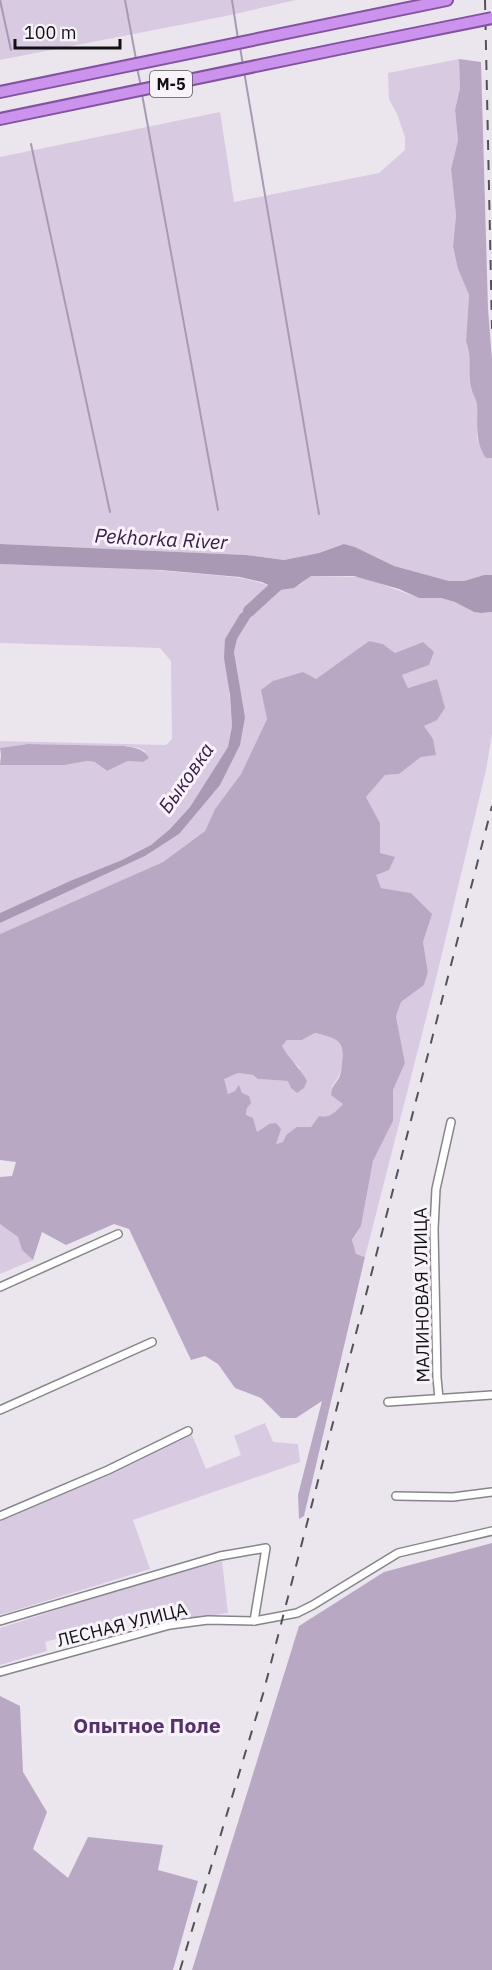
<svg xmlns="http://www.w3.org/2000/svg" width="492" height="1970" font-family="'IBM Plex Sans',sans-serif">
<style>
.green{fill:#d8cae1}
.forest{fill:#b9a8c4;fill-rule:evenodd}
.water{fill:#a999b4}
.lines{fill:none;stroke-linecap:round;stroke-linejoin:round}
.stream{stroke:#a999b4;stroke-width:2}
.river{stroke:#a999b4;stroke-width:12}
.minor-casing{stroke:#88848b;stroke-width:10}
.trunk-casing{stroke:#83549e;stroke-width:14}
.minor{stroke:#fff;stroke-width:7}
.trunk{stroke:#cc93ee;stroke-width:10}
.rail{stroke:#555256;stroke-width:2;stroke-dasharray:10 10;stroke-linecap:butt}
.trunk-bridge-casing{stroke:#83549e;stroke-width:14;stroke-linecap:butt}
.trunk-bridge{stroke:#cc93ee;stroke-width:10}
.labels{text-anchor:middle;stroke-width:6;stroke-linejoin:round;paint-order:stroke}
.shield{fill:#f8f3fb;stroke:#575459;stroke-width:1.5}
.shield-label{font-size:16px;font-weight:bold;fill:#121013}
.street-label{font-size:18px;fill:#121013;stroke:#f8f3fb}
.water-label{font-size:20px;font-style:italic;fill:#382046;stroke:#f8f3fb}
.quarter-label{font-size:21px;font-weight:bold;fill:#553169;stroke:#f8f3fb}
</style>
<rect width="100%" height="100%" fill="#ebe6ee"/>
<!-- green -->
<g class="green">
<polygon points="0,0 296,0 226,16 0,60"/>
<polygon points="459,59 460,88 455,110 458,140 451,169 456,215 453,247 458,269 469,295 466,341 469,347 471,388 477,401 477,438 486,458 492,458 492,575 484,575 464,581 449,581 394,566 355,547 344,544 319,553 284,560 246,555 0,544 0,157 220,112 234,202 379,173 405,150 405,137 397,114 389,99 388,73"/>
<path d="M 0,564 C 63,566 127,567 189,573 C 221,576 250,576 279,590 L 300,585 L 310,576 L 362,577 L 419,598 L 441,598 L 455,602 L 475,612 L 481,613 L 492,612 L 492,734 L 486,770 L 433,991 L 365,1257 L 356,1254 L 352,1241 L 361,1226 L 373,1161 L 393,1121 L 393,1090 L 405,1063 L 396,1016 L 401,1002 L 424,985 L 428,972 L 423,942 L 431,914 L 411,893 L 381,888 L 375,875 L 380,853 L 380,823 L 366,797 L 385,775 L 399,774 L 421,757 L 424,726 L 436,679 L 408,688 L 402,675 L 428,665 L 423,642 L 395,653 L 383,644 L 369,641 L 316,679 L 262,690 L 267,719 L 241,774 L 215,809 L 205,831 L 163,862 L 0,934 L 0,923 L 145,856 L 179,834 L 245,717 L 234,652 L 237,639 L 260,601 L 240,614 L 225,639 L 232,726 L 228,747 L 190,807 L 170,829 L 151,845 L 122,860 L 70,881 L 0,913 L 0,765 L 65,765 L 87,761 L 95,762 L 107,771 L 128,761 L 143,762 L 145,751 L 139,748 L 124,746 L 28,744 L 0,748 L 0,741 L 166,745 L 172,739 L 171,661 L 160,648 L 0,643 Z"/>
<path d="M 315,1033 C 323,1035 333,1036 339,1041 C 352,1052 340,1077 332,1086 L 343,1104 C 335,1112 331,1118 319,1116 L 311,1127 L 286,1135 L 283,1142 L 276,1144 L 269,1124 L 257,1132 L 246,1116 L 247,1108 L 235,1091 L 228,1094 L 223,1079 L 238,1073 L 253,1075 L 259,1079 L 288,1081 L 300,1068 L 289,1058 L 281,1046 L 287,1040 L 302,1040 Z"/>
<polygon points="0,1224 18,1237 22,1250 33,1260 0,1274"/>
<polygon points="265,1423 273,1442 298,1444 300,1462 133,1520 150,1569 0,1615 0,1521 114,1473 192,1435 206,1469 241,1455 234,1436"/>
<polygon points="222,1561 228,1613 188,1619 184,1604 45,1642 47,1651 0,1665 0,1628 116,1591"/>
</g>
<!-- forest -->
<g class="forest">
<path d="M 459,59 L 481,62 L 488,309 L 492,359 L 492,458 L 486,458 C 474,441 478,424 477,404 C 476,398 472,393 471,387 C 468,372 472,355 466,341 L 469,295 L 458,269 L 453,247 L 456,215 L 451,169 L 458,140 L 455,110 L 460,88 Z"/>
<path d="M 369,641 L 383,644 L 395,653 L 423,642 L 434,652 L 429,665 L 402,675 L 408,688 L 437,679 L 445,708 L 437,720 L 424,726 L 433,739 L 436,755 L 421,757 L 399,774 L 385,775 L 366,797 L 380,823 L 380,853 L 395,857 L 389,870 L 376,875 L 381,888 L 411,893 L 432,914 L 423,942 L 428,972 L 424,985 L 401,1002 L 396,1016 L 405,1063 L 393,1090 L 393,1121 L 373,1161 L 361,1226 L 352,1240 L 356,1254 L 365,1257 L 304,1516 L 299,1519 L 298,1495 L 322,1401 L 296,1418 L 281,1418 L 261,1398 L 235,1388 L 218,1364 L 205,1356 L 191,1360 L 129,1229 L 114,1224 L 66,1245 L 42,1232 L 33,1260 L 22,1250 L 18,1237 L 0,1224 L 0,1177 L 12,1176 L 16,1162 L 0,1160 L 0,934 L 163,862 L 205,831 L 215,809 L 241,774 L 267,719 L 261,690 L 273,681 L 303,672 L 316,679 ZM 315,1033 C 335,1038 346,1039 342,1063 C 342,1068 341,1073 339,1078 C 335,1084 332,1086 331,1095 L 343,1104 C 335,1112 331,1118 319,1116 L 311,1127 L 297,1127 L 286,1135 L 283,1142 L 276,1144 L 281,1129 L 276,1123 L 269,1124 L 257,1132 L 253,1118 L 246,1115 L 247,1108 L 251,1103 L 249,1096 L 242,1093 L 239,1085 L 235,1091 L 228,1094 L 224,1079 L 238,1073 L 253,1075 L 258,1079 L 288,1081 L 291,1088 L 297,1093 L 304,1088 L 307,1081 C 300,1068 289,1059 282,1046 L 287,1040 L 302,1040 Z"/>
<path d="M 28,744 L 124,746 C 135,748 143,748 149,758 L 143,762 L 128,761 L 107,771 L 95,762 L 87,761 L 65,765 L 0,765 L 1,755 L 0,748 Z"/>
<polygon points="492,1543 492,1970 192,1970 299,1626 384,1572"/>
<polygon points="0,1696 20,1706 23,1772 47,1812 33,1849 68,1878 88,1837 163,1845 158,1870 198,1881 173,1970 0,1970"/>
</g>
<!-- water -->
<g class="water">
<polygon points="0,544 246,555 284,560 319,553 344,544 355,547 394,566 449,581 464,581 484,575 492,575 492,612 481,613 474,612 455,602 441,598 419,598 399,589 354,576 311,576 294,588 279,590 262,582 240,577 161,570 0,564"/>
<polygon points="261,600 237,639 234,652 245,717 240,745 220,785 179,834 145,856 0,923 0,913 70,881 122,860 151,845 170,829 190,807 228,747 232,726 230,695 224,658 225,639 240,614"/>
</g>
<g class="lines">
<!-- stream -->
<g class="stream">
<polyline points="0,0 11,50"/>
<polyline points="125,0 136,59"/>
<polyline points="232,0 238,39"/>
<polyline points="240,47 243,65"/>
<polyline points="137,68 141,86"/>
<polyline points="244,71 319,514"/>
<polyline points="142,94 218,510"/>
<polyline points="31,144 110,512"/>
</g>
<!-- river -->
<polyline class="river" points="249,611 285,578"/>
<defs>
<g id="minor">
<polyline points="0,1287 118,1234"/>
<polyline points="439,1398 437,1378 434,1229 436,1189 451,1122"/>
<polyline points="388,1402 492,1395"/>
<polyline points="0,1410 152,1342"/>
<polyline points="396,1496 453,1497 492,1492"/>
<polyline points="0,1516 108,1470 188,1431"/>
<polyline points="0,1621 220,1556 266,1548 254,1621"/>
<polyline points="0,1672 170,1625 208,1620 254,1621 297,1613 313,1605 398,1553 492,1531"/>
</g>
<g id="trunk">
<polyline points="0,92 447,0"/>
<polyline points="0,119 343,48"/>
</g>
</defs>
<!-- minor casing -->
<use href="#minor" class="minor-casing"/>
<!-- trunk casing -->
<use href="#trunk" class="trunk-casing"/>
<!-- minor -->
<use href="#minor" class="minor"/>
<!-- trunk -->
<use href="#trunk" class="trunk"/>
<!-- rail -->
<g class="rail">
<polyline points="485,0 492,329"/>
<polyline points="180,1970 263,1694 492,806"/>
</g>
<defs>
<polyline id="trunk-bridge" points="343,48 492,18"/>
</defs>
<!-- trunk-bridge casing -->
<use href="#trunk-bridge" class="trunk-bridge-casing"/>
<!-- trunk-bridge -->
<use href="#trunk-bridge" class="trunk-bridge"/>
</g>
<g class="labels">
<!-- shield labels -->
<rect class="shield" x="150" y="71" width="42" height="26" rx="4.5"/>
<g class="shield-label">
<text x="171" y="90">М-5</text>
</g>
<!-- street labels -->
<g class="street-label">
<text transform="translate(422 1295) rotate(-91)" y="6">МАЛИНОВАЯ УЛИЦА</text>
<text transform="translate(122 1625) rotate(-14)" y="6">ЛЕСНАЯ УЛИЦА</text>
</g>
<!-- water labels -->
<g class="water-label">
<text transform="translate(161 539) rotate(3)" y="7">Pekhorka River</text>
<text transform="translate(186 778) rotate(-55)" y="7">Быковка</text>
</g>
<!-- quarter labels -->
<g class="quarter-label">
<text x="147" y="1733">Опытное Поле</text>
</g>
</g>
<!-- scale -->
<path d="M15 39v9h105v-9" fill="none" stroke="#121013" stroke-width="3"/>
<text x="24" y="39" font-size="18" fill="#121013" stroke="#f8f3fb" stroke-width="4.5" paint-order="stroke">100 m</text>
</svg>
